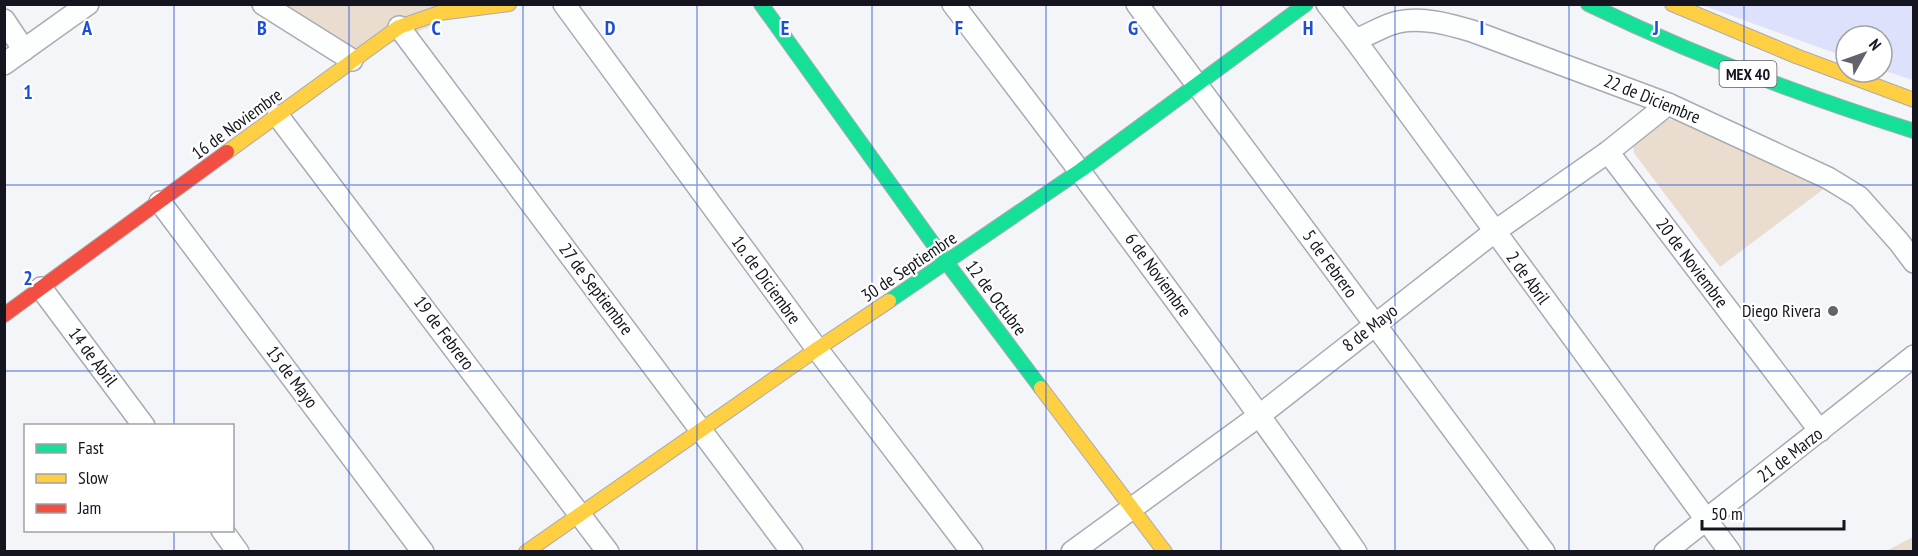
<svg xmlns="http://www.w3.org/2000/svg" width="1918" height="556" font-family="'PT Sans Narrow',sans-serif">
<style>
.green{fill:#eaddd0}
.water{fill:#dee1fb}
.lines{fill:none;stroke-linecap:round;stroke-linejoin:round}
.street-casing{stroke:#aaabb2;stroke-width:24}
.fast-casing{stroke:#aaabb2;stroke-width:16}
.slow-casing{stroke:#aaabb2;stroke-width:16}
.jam-casing{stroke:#aaabb2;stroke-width:16}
.street{stroke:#fdfefe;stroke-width:21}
.fast{stroke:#16e098;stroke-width:14}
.slow{stroke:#ffcf43;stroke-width:14}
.jam{stroke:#f24e42;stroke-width:14}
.grid{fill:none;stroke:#1d4ed8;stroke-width:1.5;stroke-opacity:0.55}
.poi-dot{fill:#62636b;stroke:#fff;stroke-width:2}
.labels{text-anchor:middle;stroke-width:4.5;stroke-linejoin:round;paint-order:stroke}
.shield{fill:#fff;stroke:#5a5b62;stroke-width:1.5}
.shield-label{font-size:16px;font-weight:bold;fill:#14151f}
.street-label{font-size:18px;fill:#14151f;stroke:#fff}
.poi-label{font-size:18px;fill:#14151f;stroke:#fff;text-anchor:end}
.grid-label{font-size:20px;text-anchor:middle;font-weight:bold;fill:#1d4ed8;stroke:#fff;stroke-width:4.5;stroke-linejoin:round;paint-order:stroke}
</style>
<rect width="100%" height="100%" fill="#f4f5f9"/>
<!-- green -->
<g class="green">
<polygon points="263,5 509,5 475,7 352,60"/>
<polygon points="1666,119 1675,120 1833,182 1720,267 1634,153 1633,144"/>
<polygon points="1913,537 1913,551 1886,551"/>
</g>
<!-- water -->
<polygon class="water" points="1702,5 1913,5 1913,80 1882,70 1882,36 1846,36 1846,57"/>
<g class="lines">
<defs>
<g id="street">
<polyline points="263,4 352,60"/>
<polyline points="564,4 817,349 972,552"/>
<path d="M 953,4 C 1091,184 1226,366 1356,552"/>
<polyline points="1137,4 1544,552"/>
<polyline points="1327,4 1355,40 1730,552"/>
<polyline points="4,20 24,50"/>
<polyline points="399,27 792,552"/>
<path d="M 1355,40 C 1369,35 1384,25 1398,22 C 1424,17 1448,24 1472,31 L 1668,104 L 1828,178 L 1859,197 L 1899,242 L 1914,262"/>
<polyline points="4,64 88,4"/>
<polyline points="278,116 608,552"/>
<polyline points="1608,152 1820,431"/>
<polyline points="160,202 423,552"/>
<polyline points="41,288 144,426"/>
<polyline points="222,530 238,552"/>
<polyline points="1072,552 1260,415 1494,232 1608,152 1668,104"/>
<polyline points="1665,552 1914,356"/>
</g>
<g id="fast">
<polyline points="761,4 947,263 1041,388"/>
<path d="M 1588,4 C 1694,55 1802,96 1914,131"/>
<polyline points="889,301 1081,170 1306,4"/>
</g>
<g id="slow">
<polyline points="1672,4 1796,56 1914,100"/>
<polyline points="227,152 399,27 439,13 509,4"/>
<polyline points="1041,388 1165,552"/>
<polyline points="526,552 817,349 889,301"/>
</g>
<polyline id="jam" points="4,315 227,152"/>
</defs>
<!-- street casing -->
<use href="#street" class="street-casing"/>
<!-- fast casing -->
<use href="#fast" class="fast-casing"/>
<!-- slow casing -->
<use href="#slow" class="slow-casing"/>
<!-- jam casing -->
<use href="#jam" class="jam-casing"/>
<!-- street -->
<use href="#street" class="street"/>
<!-- fast -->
<use href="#fast" class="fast"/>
<!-- slow -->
<use href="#slow" class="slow"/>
<!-- jam -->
<use href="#jam" class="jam"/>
</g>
<!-- grid -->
<path class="grid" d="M 174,4 L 174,426M 349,4 L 349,552M 523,4 L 523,552M 697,4 L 697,552M 872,4 L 872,552M 1046,4 L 1046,552M 1221,4 L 1221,552M 1395,4 L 1395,552M 1569,4 L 1569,552M 1744,4 L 1744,552M 4,185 L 1914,185M 4,371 L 1914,371M 174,530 L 174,552"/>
<!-- markers -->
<circle class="poi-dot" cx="1833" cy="311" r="6"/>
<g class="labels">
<!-- shield labels -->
<rect class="shield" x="1719.5" y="61" width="57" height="26" rx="4.5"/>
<g class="shield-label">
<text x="1748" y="80">MEX 40</text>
</g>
<!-- street labels -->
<g class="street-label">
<text transform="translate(1652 99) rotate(22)" y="6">22 de Diciembre</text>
<text transform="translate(237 124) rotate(-36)" y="6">16 de Noviembre</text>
<text transform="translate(1692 263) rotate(53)" y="6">20 de Noviembre</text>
<text transform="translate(1330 264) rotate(54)" y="6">5 de Febrero</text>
<text transform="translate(909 267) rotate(-34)" y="6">30 de Septiembre</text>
<text transform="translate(1158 275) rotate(54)" y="6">6 de Noviembre</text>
<text transform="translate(1528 278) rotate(54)" y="6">2 de Abril</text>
<text transform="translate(766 280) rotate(54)" y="6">1o. de Diciembre</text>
<text transform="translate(596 289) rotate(53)" y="6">27 de Septiembre</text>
<text transform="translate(996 298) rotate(53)" y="6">12 de Octubre</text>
<text transform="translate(1370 328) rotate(-38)" y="6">8 de Mayo</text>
<text transform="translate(444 333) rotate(53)" y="6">19 de Febrero</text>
<text transform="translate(93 357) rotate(53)" y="6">14 de Abril</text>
<text transform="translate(292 377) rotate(53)" y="6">15 de Mayo</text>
<text transform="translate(1790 455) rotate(-38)" y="6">21 de Marzo</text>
</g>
<!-- poi labels -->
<g class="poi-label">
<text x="1821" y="317">Diego Rivera</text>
</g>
</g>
<g class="grid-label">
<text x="87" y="35">A</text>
<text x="262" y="35">B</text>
<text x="436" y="35">C</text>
<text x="610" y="35">D</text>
<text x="785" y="35">E</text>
<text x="959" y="35">F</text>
<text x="1133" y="35">G</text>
<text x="1308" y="35">H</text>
<text x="1482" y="35">I</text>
<text x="1656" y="35">J</text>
<text x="28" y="99">1</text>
<text x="28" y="285">2</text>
</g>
<!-- border -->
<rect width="1918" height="556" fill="none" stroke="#14151f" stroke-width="12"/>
<!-- legend -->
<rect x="24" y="424" width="210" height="108" fill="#ffffff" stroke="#a1a1a5" stroke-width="1.5"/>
<rect x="36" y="444" width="30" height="9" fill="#16e098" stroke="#a1a1a5" stroke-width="1.5"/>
<text x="78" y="454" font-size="18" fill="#14151f">Fast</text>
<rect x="36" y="474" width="30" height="9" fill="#ffcf43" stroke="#a1a1a5" stroke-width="1.5"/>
<text x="78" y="484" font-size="18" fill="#14151f">Slow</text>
<rect x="36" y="504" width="30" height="9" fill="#f24e42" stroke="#a1a1a5" stroke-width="1.5"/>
<text x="78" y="514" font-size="18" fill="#14151f">Jam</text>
<!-- north arrow -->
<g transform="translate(1864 54) rotate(50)"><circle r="28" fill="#ffffff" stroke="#a1a1a5" stroke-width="1.5"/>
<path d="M0-4.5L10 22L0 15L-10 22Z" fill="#62636b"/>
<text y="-9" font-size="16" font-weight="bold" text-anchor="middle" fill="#14151f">N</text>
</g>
<!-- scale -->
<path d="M1702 520v9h142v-9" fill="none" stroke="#14151f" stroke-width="3"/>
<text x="1711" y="520" font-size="18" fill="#14151f" stroke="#ffffff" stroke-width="4.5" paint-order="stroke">50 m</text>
</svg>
